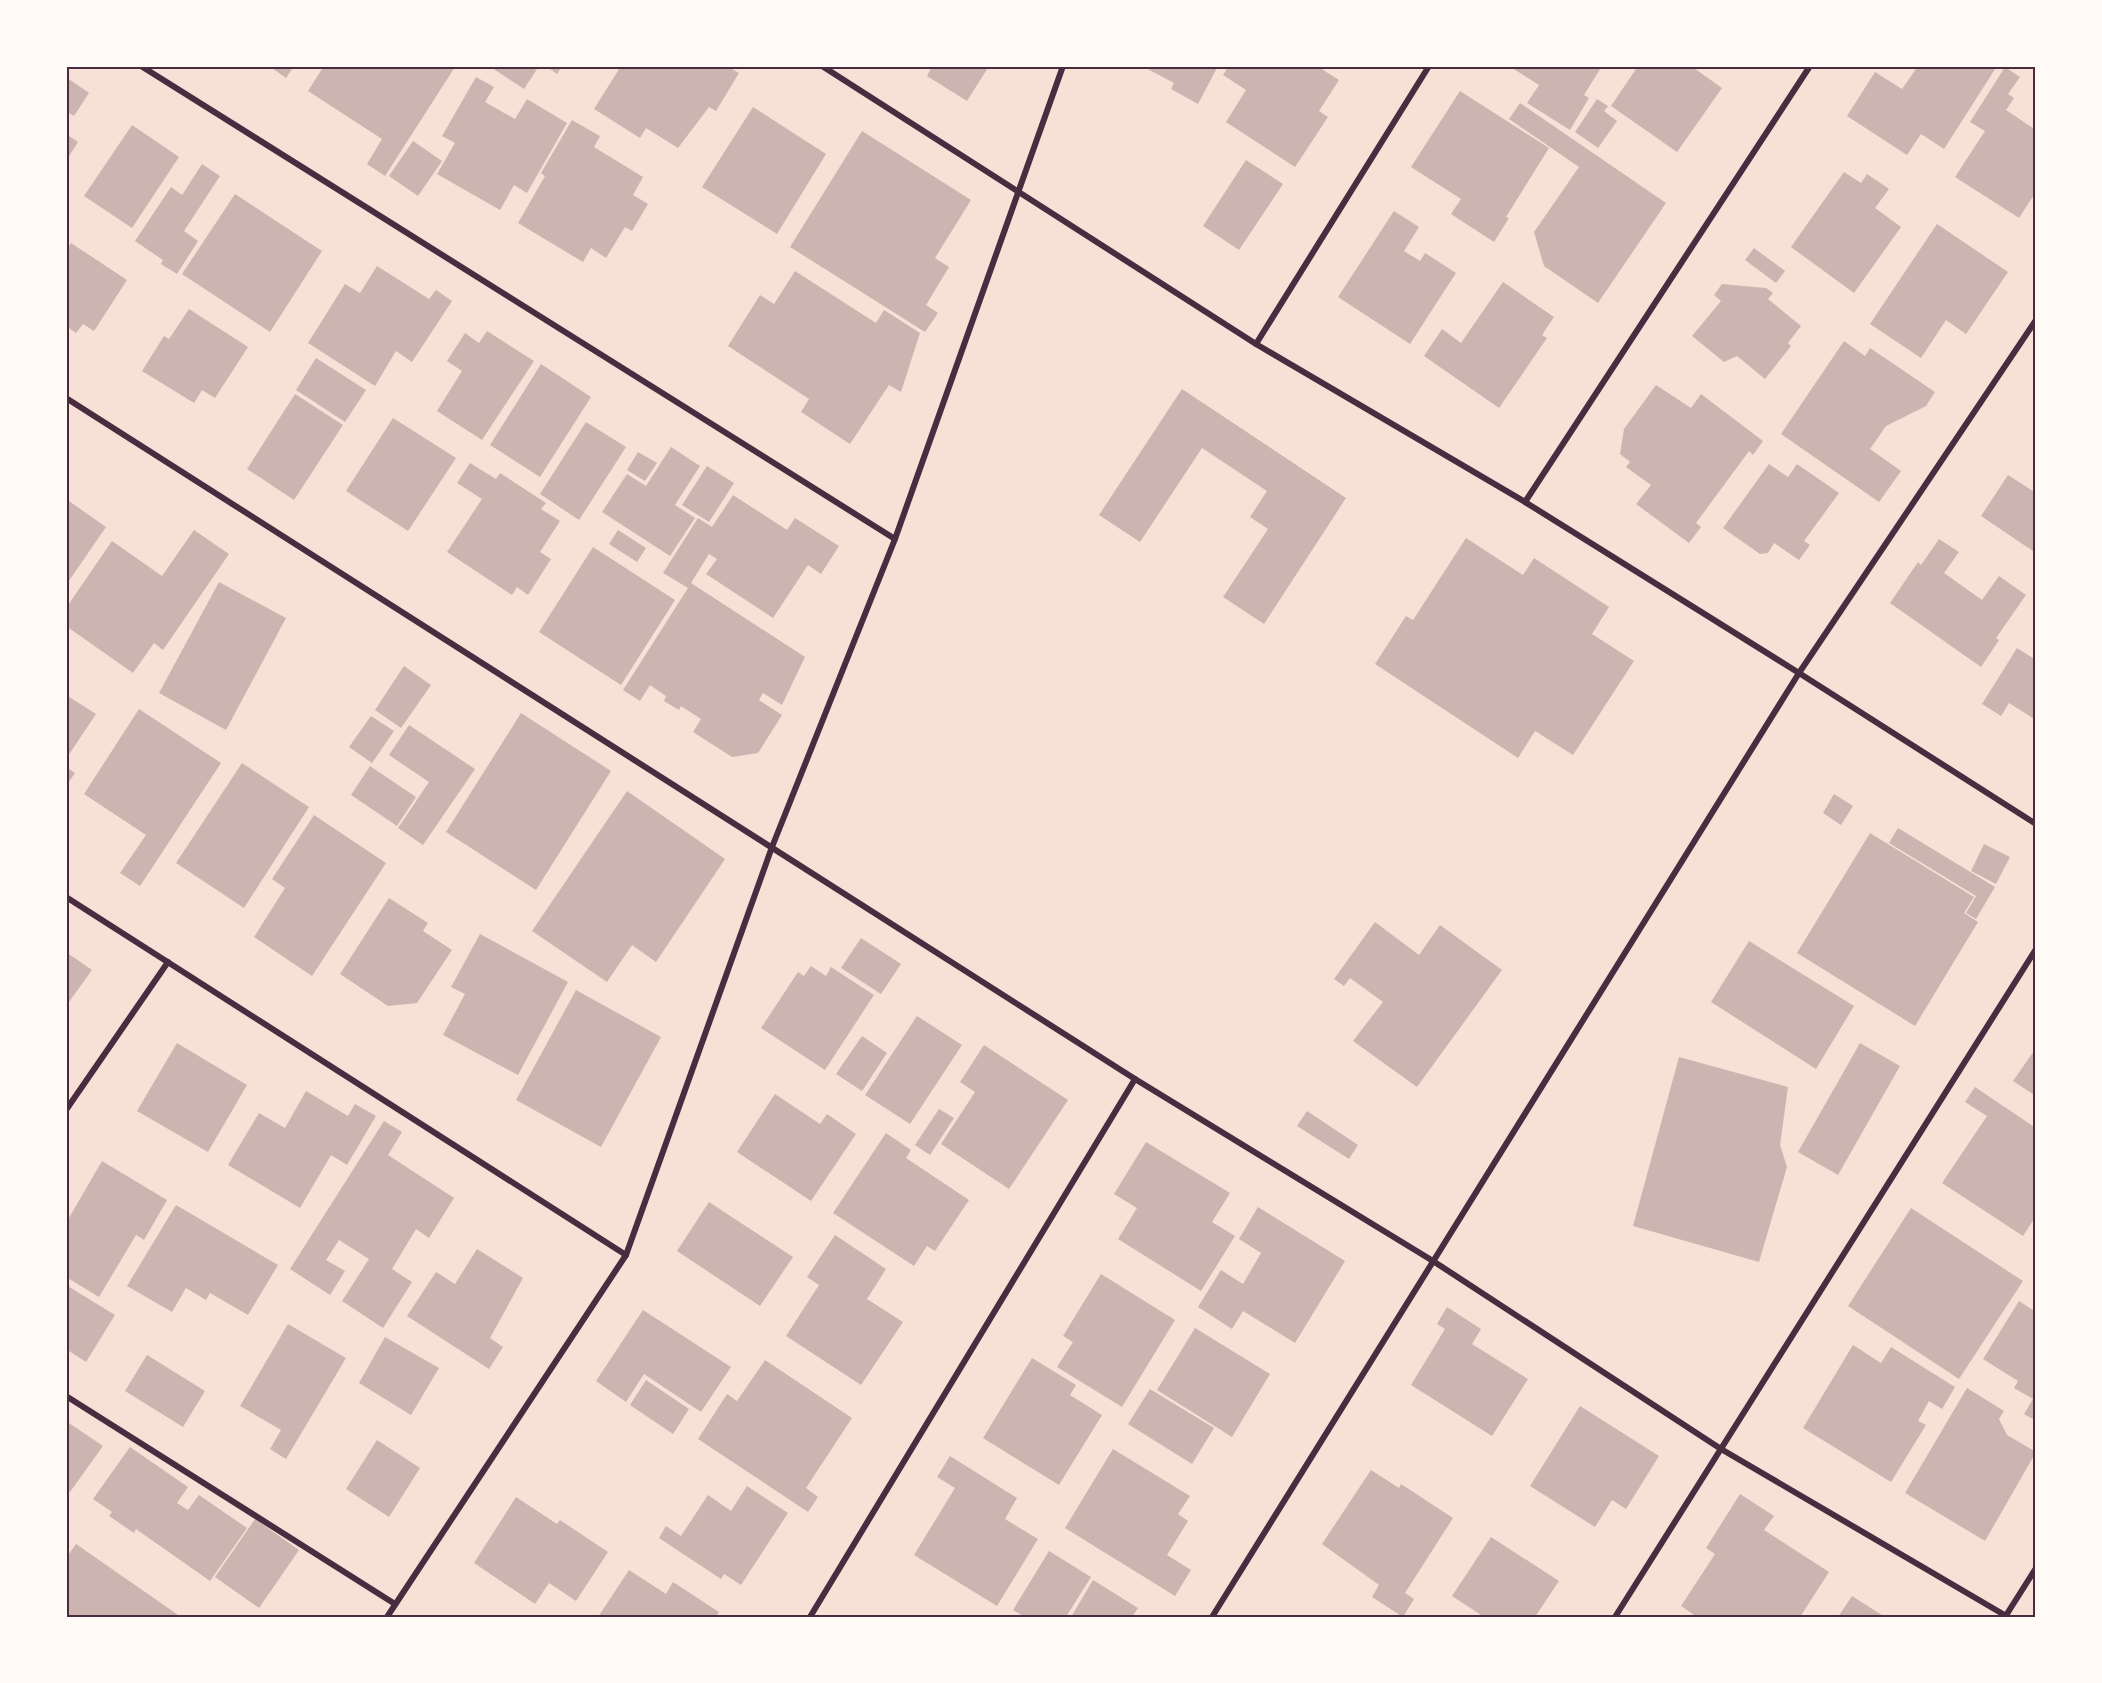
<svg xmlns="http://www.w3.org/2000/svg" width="2102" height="1683" font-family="'DM Sans',sans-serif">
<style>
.building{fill:#ccb4b1}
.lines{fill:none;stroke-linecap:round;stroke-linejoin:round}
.minor{stroke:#4a2c40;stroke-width:6}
.neatline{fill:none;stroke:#4a2c40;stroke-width:2}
</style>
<rect width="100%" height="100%" fill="#f7e1d7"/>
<!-- building -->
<g class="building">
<polygon points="269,66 294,66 286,78"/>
<polygon points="324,66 453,66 455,67 385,176 367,164 382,139 308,91"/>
<polygon points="489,66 539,66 524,89"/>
<polygon points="546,66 562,66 557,74"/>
<polygon points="621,66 727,66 739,73 716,111 709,107 678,148 646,128 640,138 594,109"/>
<polygon points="932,66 989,66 967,101 927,76"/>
<polygon points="1142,66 1218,66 1198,104 1171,89 1174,83"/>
<polygon points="1229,66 1317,66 1339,80 1319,111 1328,117 1295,167 1226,122 1246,90 1223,75"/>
<polygon points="1509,66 1602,66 1584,95 1589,98 1570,130 1527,103 1539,85"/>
<polygon points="1638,66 1691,66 1722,88 1677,152 1611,106"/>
<polygon points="1918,66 1997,66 1944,149 1921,134 1907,155 1847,116 1875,72 1902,89"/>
<polygon points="2005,67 2020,77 2008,94 2014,98 2006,110 2036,130 2036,192 2019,218 1955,177 1985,131 1970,122"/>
<polygon points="66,77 89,93 74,116 66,111"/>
<polygon points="476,77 494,87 485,102 515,119 527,99 567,123 527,193 514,185 500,210 437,174 455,143 442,136"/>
<polygon points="1460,91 1549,148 1506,217 1509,218 1494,242 1451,214 1461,199 1411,167"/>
<polygon points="1597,99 1608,106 1604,111 1617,121 1598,148 1575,132"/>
<polygon points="1520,103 1666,203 1598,303 1544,266 1534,232 1579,167 1509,119"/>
<polygon points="753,107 826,154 777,234 702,187"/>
<polygon points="572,120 600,136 594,147 643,177 633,195 648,204 632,231 625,227 606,258 591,248 583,262 518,223 545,176 541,173"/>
<polygon points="132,125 179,157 132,228 84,196"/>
<polygon points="862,131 971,200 935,258 949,267 926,305 938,313 925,332 790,247"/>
<polygon points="66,134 78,142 66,161"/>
<polygon points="413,141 442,161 418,196 389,176"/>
<polygon points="1246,160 1283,184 1239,250 1203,226"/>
<polygon points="202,164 220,176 184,231 198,241 177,274 161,264 163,260 135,241 171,187 182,195"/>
<polygon points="1844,172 1861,183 1867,174 1889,189 1875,208 1901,227 1854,293 1791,247"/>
<polygon points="235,194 322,251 270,332 182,274"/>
<polygon points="1394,211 1419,227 1404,251 1420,261 1425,253 1456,273 1410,344 1338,297"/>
<polygon points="1937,224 2008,272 1966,334 1946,320 1921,358 1870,324"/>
<polygon points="71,243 127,280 94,331 83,324 76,333 69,328 66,332 66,251"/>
<polygon points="1754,248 1785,271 1776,283 1745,260"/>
<polygon points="377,266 429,299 436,290 452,301 412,362 396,351 375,386 308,343 345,284 360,293"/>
<polygon points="795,271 876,323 884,310 920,333 901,392 889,385 850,444 801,412 809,399 728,346 760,295 774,304"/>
<polygon points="1503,282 1554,317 1542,335 1547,338 1499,408 1424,356 1442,329 1461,343"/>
<polygon points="1722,284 1766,288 1773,293 1768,299 1801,326 1788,343 1791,346 1765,379 1737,356 1724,362 1692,336 1721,301 1714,295"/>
<polygon points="189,309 248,347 215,398 202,390 194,403 142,371 164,336 169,339"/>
<polygon points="487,331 534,361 482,440 437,411 462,371 447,361 465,333 479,343"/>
<polygon points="1844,341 1865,356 1870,348 1935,392 1926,406 1886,426 1870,449 1901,471 1879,502 1781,434"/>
<polygon points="316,358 366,390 345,422 296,390"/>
<polygon points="541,364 591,397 540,477 490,445"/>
<polygon points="1656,385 1691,408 1701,394 1763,441 1753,455 1749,451 1696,523 1701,527 1689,543 1636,504 1651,485 1626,467 1630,462 1620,454 1624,429"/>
<polygon points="1182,389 1346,498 1264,624 1223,597 1268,529 1250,517 1267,491 1202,448 1140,542 1099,515"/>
<polygon points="295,394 343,425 294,500 247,469"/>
<polygon points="393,418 456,458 408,531 346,491"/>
<polygon points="586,422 626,447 579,520 540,494"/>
<polygon points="671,447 700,466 675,505 695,518 670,556 602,512 627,474 646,486"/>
<polygon points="638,452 657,463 645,481 627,470"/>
<polygon points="470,463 496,479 500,473 546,503 541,509 560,521 540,552 551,559 528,595 517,587 512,595 447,552 482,499 457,483"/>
<polygon points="1769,464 1788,477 1797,464 1839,493 1804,541 1810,545 1799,560 1774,543 1768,553 1760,554 1723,528"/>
<polygon points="707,466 734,483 709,522 682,505"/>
<polygon points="2008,475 2036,493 2036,553 1981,516"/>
<polygon points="733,495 787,530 795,518 839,546 821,574 808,565 773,618 706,574 717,559 709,554 691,583 805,657 782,705 763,693 759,700 782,715 758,753 732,757 693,732 701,719 681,706 679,710 664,701 666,696 650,685 640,701 623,690 688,588 663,573 698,518 712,527"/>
<polygon points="66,499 106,527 66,585"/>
<polygon points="194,530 229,554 163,650 154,643 133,673 66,626 66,608 112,541 162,576"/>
<polygon points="618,530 646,548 637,562 609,544"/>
<polygon points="1466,538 1523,575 1534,558 1609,607 1592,634 1634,661 1573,755 1535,731 1518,758 1375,664 1406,616 1413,620"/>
<polygon points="1939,539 1959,552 1944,573 1982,600 1999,576 2026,595 1996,638 1999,640 1981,667 1890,603 1918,562 1921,565"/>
<polygon points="593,547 675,600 621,685 539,632"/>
<polygon points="219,582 286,618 226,730 159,693"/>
<polygon points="2017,648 2036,660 2036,720 2009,703 2001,716 1982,704"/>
<polygon points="404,666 431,685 401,728 375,710"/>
<polygon points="66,695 96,714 66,759"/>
<polygon points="139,709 221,763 140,886 120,873 146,835 84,794"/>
<polygon points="521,713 611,771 536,890 446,832"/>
<polygon points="371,716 394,731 372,763 349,747"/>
<polygon points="409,725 475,769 423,845 398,828 429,782 389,755"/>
<polygon points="242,763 309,807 244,908 176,863"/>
<polygon points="370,766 416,797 397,826 351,795"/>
<polygon points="66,767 75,773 66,786"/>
<polygon points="627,791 725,859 656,962 632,945 607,982 532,931"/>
<polygon points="1834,794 1853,806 1841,825 1823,813"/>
<polygon points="314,815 386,863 312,976 254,937 285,888 272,879"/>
<polygon points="1898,828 1995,887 1976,919 1966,913 1976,896 1889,843"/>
<polygon points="1870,833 1974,897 1964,913 1978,922 1915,1026 1797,953"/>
<polygon points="1984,844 2010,857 1996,884 1971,871"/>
<polygon points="389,898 428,923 423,931 452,950 417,1003 388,1006 340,974"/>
<polygon points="1375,922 1419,955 1440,925 1502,970 1417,1087 1353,1041 1383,1002 1350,978 1344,986 1334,979"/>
<polygon points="480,934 568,982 518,1075 443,1035 465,994 451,987"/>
<polygon points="861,938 901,964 881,994 841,968"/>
<polygon points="1749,941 1854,1006 1816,1069 1711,1002"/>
<polygon points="66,952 92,970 66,1006"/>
<polygon points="811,966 826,976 831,967 874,995 825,1070 761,1028 798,972 804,976"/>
<polygon points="576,990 661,1037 601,1147 516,1100"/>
<polygon points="917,1016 962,1045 910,1124 865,1095"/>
<polygon points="862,1036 887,1053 862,1091 836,1074"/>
<polygon points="177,1043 247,1085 208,1152 137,1111"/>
<polygon points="1860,1043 1900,1066 1838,1175 1798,1152"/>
<polygon points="984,1045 1068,1100 1009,1189 941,1144 975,1092 960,1082"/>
<polygon points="2036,1048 2036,1096 2013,1081"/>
<polygon points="1679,1057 1788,1087 1780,1145 1787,1167 1759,1262 1633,1226"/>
<polygon points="1975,1087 2036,1128 2036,1216 2023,1236 1942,1183 1987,1116 1965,1102"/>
<polygon points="306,1091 348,1116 355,1104 376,1116 347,1165 331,1155 300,1208 228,1165 259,1113 285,1128"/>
<polygon points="775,1094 820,1124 827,1114 856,1134 811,1201 737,1152"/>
<polygon points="939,1109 954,1118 930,1155 915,1145"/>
<polygon points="1307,1111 1358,1145 1349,1159 1297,1126"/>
<polygon points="384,1121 402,1132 388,1155 454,1198 429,1238 416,1229 392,1269 412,1282 383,1328 342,1301 369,1259 339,1240 326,1260 345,1271 330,1295 290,1269"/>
<polygon points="886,1133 911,1150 906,1158 969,1200 935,1251 927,1246 914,1266 833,1213"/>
<polygon points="1146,1142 1230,1193 1212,1222 1235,1236 1201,1291 1118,1239 1137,1208 1114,1194"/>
<polygon points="102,1161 167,1200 144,1240 136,1235 99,1297 66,1277 66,1223"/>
<polygon points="709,1202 793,1257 760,1306 677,1251"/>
<polygon points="176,1205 278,1265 248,1315 210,1293 206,1300 186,1288 172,1312 127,1286"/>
<polygon points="1258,1207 1345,1261 1295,1343 1243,1311 1232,1329 1198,1307 1221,1270 1243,1284 1261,1253 1239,1239"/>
<polygon points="1911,1208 2023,1281 1959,1379 1848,1306"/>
<polygon points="835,1235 886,1269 867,1299 903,1322 861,1385 786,1336 819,1285 807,1277"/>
<polygon points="477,1249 523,1278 490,1338 503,1347 489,1369 407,1316 436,1272 455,1284"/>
<polygon points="1101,1274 1175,1320 1122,1407 1057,1367 1073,1342 1063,1336"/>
<polygon points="66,1285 115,1315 86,1362 66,1349"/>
<polygon points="2019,1301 2036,1312 2036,1421 2024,1414 2033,1399 2014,1388 2018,1381 1983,1359"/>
<polygon points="1447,1307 1481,1329 1472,1344 1528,1379 1492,1436 1411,1385 1445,1329 1437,1324"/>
<polygon points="643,1310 731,1367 701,1412 644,1374 626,1402 596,1381"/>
<polygon points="288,1324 346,1358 286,1459 270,1449 281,1430 240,1406"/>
<polygon points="1195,1328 1270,1374 1232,1437 1157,1390"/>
<polygon points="385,1337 439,1368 411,1415 359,1383"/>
<polygon points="1853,1345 1881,1363 1891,1347 1955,1387 1942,1409 1929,1401 1918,1421 1926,1425 1891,1482 1803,1428"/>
<polygon points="147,1355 205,1391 183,1427 125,1391"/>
<polygon points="1032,1358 1076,1385 1070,1395 1102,1415 1059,1485 983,1438"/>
<polygon points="765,1360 852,1418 806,1488 818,1497 808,1512 698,1439 727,1394 737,1401"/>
<polygon points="646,1380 689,1409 673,1434 630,1405"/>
<polygon points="1967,1388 2004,1411 1999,1419 2007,1435 2036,1452 1985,1541 1905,1493"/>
<polygon points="1150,1389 1214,1428 1192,1464 1128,1424"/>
<polygon points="1580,1406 1659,1456 1626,1509 1612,1500 1595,1527 1530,1486"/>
<polygon points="66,1421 103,1446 70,1492 66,1489"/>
<polygon points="377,1440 420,1468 389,1517 346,1489"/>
<polygon points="130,1447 188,1487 177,1503 188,1510 199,1495 247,1528 210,1581 136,1529 134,1533 109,1516 112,1512 93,1499"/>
<polygon points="1113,1449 1190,1496 1178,1514 1188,1521 1167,1555 1191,1570 1175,1596 1065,1528"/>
<polygon points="950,1456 1017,1498 1005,1519 1038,1539 997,1606 914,1555 955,1488 937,1477"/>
<polygon points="1371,1470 1399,1488 1401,1484 1453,1518 1405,1593 1414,1599 1403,1617 1372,1597 1379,1585 1322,1544"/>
<polygon points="747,1486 788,1513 741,1585 724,1574 721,1579 659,1538 666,1526 681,1536 708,1495 731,1511"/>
<polygon points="1740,1494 1774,1516 1764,1530 1829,1572 1800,1617 1697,1617 1681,1606 1715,1554 1706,1548"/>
<polygon points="516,1497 557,1524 560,1520 608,1552 576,1601 549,1583 535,1604 474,1563"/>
<polygon points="255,1519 299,1550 259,1608 215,1577"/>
<polygon points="1491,1537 1559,1581 1535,1617 1484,1617 1452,1596"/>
<polygon points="76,1544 181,1617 66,1617 66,1558"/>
<polygon points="1049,1551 1091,1577 1066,1617 1025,1617 1013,1610"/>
<polygon points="629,1570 666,1594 673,1582 719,1612 716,1617 598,1617"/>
<polygon points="1093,1580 1138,1608 1132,1617 1071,1617"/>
<polygon points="1852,1596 1885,1617 1838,1617"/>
</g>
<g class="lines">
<!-- minor -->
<g class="minor">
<polyline points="141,66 895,539"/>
<polyline points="822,66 1256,344 1525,502 1799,673 2036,824"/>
<polyline points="1256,344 1429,66"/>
<polyline points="66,398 1135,1079 1433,1261 1721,1449 2008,1617"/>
<polyline points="1525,502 1810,66"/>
<polyline points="66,897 626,1255"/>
<polyline points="66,1110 168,962"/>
<polyline points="66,1396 395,1604"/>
<polyline points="387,1617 626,1255 772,847 895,539 1063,66"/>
<polyline points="810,1617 1135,1079"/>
<polyline points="1212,1617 1799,673 2036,320"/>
<polyline points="1615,1617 2036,949"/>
<polyline points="2005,1617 2036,1568"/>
</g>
</g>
<!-- border -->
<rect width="2102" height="1683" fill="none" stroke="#fffaf5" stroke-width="135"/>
<rect x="68" y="68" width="1966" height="1548" class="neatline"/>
</svg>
